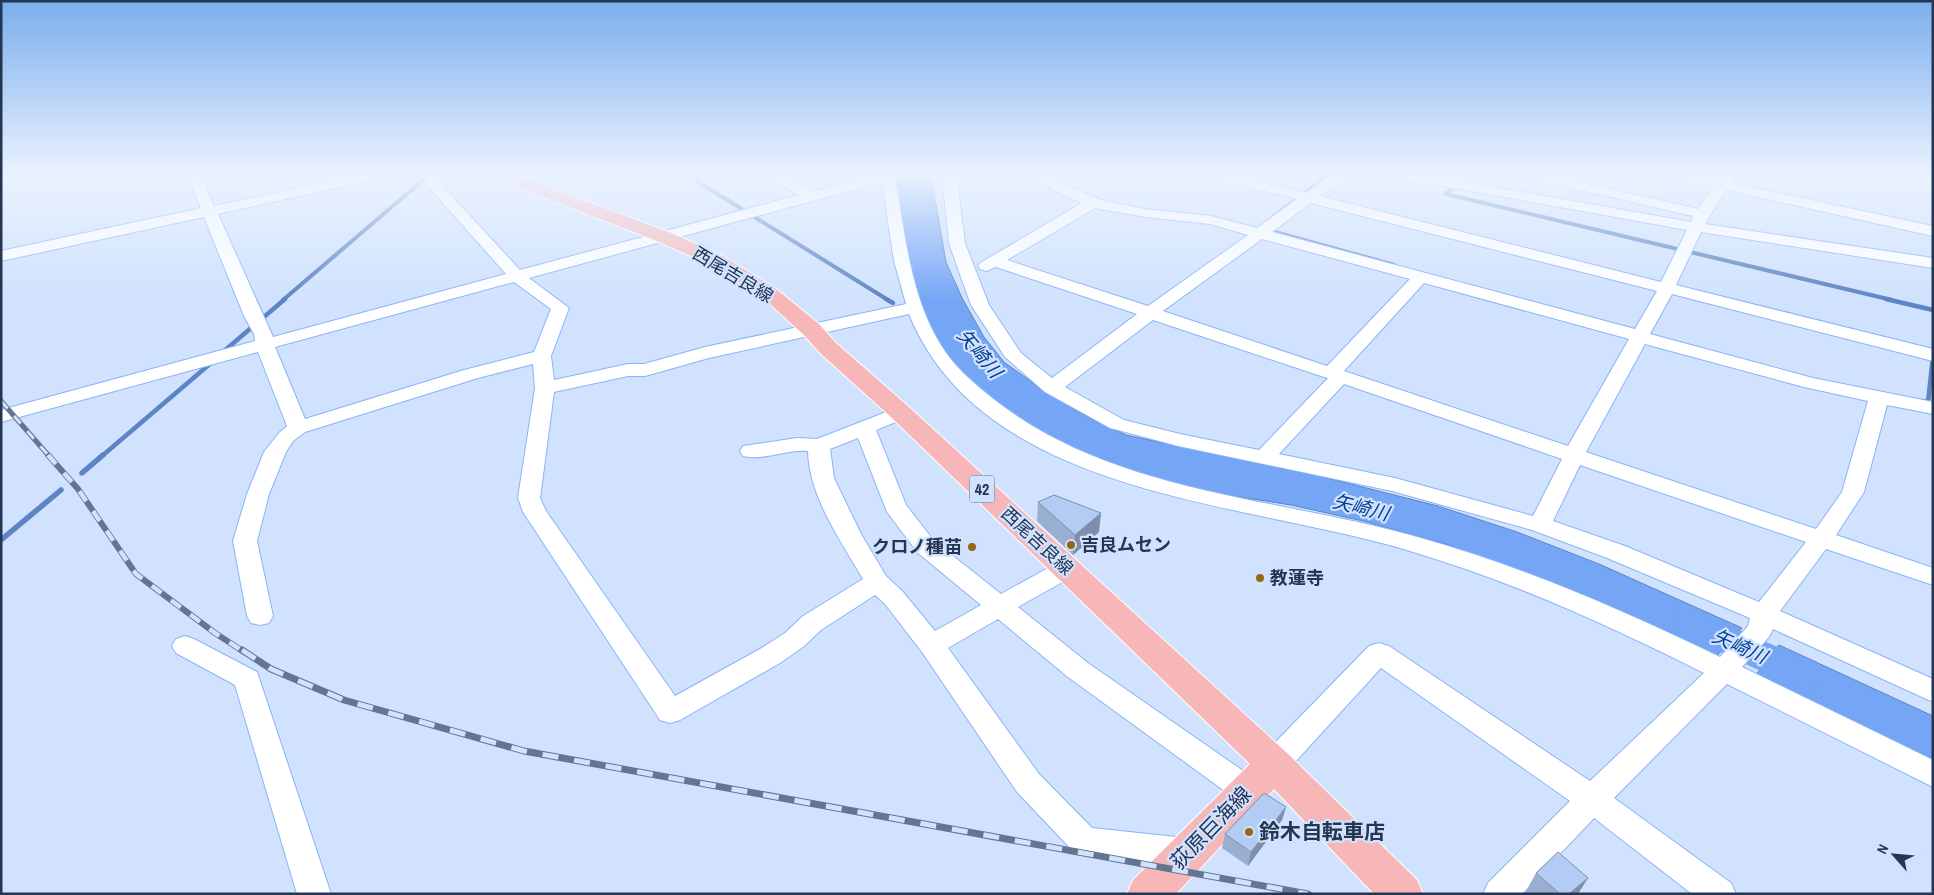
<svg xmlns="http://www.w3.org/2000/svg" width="1934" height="895" font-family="'Archivo Narrow','Noto Sans JP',sans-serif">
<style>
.water{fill:#75a6f5;stroke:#5d84c4}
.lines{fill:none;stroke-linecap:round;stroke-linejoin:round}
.stream-far2{stroke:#5d84c4;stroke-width:4}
.stream-far1{stroke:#5d84c4;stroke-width:4.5}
.stream{stroke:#5d84c4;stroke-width:5.5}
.river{fill:#75a6f5;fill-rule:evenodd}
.minor-casing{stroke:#89b4f8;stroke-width:2}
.major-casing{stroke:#fff;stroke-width:2}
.minor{fill:#fff;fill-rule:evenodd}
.major{fill:#f7b6b8;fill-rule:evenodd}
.rail-far2-casing{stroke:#647591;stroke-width:5}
.rail-far1-casing{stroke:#647591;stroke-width:6}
.rail-casing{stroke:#647591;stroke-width:7}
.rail-far2{stroke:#d0e2fe;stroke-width:3;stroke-dasharray:10;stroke-linecap:butt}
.rail-far1{stroke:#d0e2fe;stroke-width:4.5;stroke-dasharray:12;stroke-linecap:butt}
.rail{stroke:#d0e2fe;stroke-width:5;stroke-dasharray:16;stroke-linecap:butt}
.wall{fill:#99afd2}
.shaded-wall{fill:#7d8fab}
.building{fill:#b2ccf4;stroke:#7d8fab}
.poi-dot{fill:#936913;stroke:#d0e2fe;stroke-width:2}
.labels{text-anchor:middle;stroke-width:4.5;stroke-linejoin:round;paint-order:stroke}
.shield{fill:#d0e2fe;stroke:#586a86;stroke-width:1}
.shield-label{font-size:16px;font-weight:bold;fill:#253652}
.street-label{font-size:18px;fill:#253652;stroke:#d0e2fe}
.poi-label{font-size:18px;font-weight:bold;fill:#253652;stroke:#d0e2fe;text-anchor:start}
.water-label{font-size:19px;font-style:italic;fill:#033f93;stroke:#d0e2fe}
.near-street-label{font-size:21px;fill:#253652;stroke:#d0e2fe}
.near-poi-label{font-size:21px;font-weight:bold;fill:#253652;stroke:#d0e2fe;text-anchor:start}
</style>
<rect width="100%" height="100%" fill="#d0e2fe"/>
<!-- water -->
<g class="water">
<polygon points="913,175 931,175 946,262 962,298 984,337 1004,362 1047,393 1092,419 1126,435 1319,476 1438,506 1517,532 1599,564 1742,628 1716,657 1569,592 1446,544 1363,521 1291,505 1184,488 1125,468 1045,437 989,401 950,365 933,341 915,292 892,177"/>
<polygon points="1779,645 1933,716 1933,759 1755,676"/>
</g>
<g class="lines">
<!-- stream-far2 -->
<g class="stream-far2">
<polyline points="687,175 888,300"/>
<polyline points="1373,175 1390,177"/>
<polyline points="1445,186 1453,188 1446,194 1892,300"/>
<polyline points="1273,217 1328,175"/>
<polyline points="1268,230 1394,265"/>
<polyline points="283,300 429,175"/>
</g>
<!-- stream-far1 -->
<g class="stream-far1">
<polyline points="886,299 893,303"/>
<polyline points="1886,299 1933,310"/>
<polyline points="223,352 285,299"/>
<polyline points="1923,401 1928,402 1933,356"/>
<polyline points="102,456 211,363"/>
</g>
<!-- stream -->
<g class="stream">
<polyline points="82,473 103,455"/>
<polyline points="1,540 61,490"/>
</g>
<!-- river -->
<polygon class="river" points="1692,611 1705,615 1819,665 1824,675 1819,685 1805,690 1791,685 1679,633 1674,624 1679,615"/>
<defs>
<g id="minor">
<path d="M 187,175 L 201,175 L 214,206 L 359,175 L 383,175 L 376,179 L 218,214 L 273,337 L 506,274 L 426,184 L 424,181 L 431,175 L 446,175 L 439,182 L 520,270 L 799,195 L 771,178 L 769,175 L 785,175 L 813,192 L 877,175 L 898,175 L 895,178 C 906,240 912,313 954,363 C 966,377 981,389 996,401 C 1119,496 1284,497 1428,540 C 1529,569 1626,612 1720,657 L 1748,626 L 1750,618 L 1607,558 L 1532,530 L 1392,491 L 1178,446 L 1110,428 L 1045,392 L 1005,357 L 971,305 L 958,269 L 949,243 L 942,175 L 956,175 L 965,243 L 989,305 L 1021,353 L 1052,378 L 1137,314 L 996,267 L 986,271 L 980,269 L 978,266 L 980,263 L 1082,203 L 1054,191 L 1035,175 L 1050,175 L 1064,185 L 1104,201 L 1145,209 L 1211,216 L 1257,228 L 1297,199 L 1212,178 L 1210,175 L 1232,175 L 1306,193 L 1332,175 L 1347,175 L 1345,178 L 1320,196 L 1661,282 L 1687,230 L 1455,188 L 1389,179 L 1382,175 L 1416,175 L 1455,180 L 1691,222 L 1693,216 L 1533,179 L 1526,175 L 1549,175 L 1698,209 L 1714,187 L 1671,178 L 1669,175 L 1693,175 L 1719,180 L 1723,175 L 1737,175 L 1731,183 L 1933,226 L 1933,236 L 1726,190 L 1705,224 L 1933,258 L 1933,268 L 1701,232 L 1676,285 L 1933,349 L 1933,361 L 1672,294 L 1650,334 L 1813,378 L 1933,402 L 1933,414 L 1887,405 L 1864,492 L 1836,535 L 1933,568 L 1933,585 L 1826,549 L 1780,611 L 1933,679 L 1933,702 L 1773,629 L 1769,637 L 1742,667 L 1933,760 L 1933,787 L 1727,684 L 1614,798 L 1731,883 L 1736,894 L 1692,894 L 1594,818 L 1522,894 L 1483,894 L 1488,883 L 1570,801 L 1381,668 L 1285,773 L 1274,776 L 1263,773 L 1259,764 L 1263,755 L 1369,646 L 1379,643 L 1389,646 L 1590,781 L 1704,673 C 1610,626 1514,582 1413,552 C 1250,501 984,499 909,314 L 709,358 L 645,376 L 628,376 L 554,392 L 540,498 L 546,511 L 675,696 L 760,649 L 785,633 L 803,616 L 863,579 C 841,541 809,497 808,451 C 787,449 764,461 743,456 L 740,451 L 743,446 L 797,438 L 817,439 L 894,409 L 901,407 L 908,409 L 911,413 L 908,417 L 876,430 L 906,505 L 934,541 L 1001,594 L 1057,563 L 1066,561 L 1075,563 L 1078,569 L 1075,575 L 1018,607 L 1088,663 L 1259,782 L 1263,791 L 1259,800 L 1248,804 L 1237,800 L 1068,677 L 998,619 L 948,648 L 1039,774 L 1092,828 L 1186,838 L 1197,843 L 1202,853 L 1197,863 L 1186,868 L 1084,855 L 1073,851 L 1017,792 L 922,652 L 885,604 L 875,595 L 821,630 L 803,647 L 780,663 L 680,720 L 670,723 L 660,720 L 523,512 L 518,498 L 535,388 L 533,364 L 478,378 L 305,432 L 293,441 L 286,452 L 269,494 L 257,541 L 273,616 L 269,623 L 260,625 L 251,623 L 247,616 L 233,541 L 247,494 L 264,452 L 279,433 L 287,426 L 258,352 L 1,422 L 1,410 L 255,341 L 254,334 L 244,316 L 204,217 L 1,261 L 1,251 L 201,208 ZM 882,182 L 894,261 L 906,304 L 705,347 L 644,364 L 628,364 L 554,380 L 551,356 L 569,308 L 529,278 ZM 1311,203 L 1657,291 L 1635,329 L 1272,232 ZM 1095,208 L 1145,217 L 1210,224 L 1248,235 L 1148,306 L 1007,260 ZM 1262,239 L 1410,279 L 1327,366 L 1163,311 ZM 514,282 L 551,309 L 534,352 L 464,370 L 305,419 L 275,347 ZM 1424,283 L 1629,339 L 1568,446 L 1344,371 ZM 1153,320 L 1324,377 L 1328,378 L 1259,450 L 1180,434 L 1124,420 L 1065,387 ZM 1645,344 L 1804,387 L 1868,401 L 1842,492 L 1816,529 L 1586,452 ZM 1344,384 L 1562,459 L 1533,516 L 1395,478 L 1279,454 ZM 858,438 L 887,512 L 918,553 L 981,605 L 935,631 L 903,592 L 886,576 L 861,534 L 834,478 L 830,449 ZM 1580,465 L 1806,542 L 1759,602 L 1625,546 L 1553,521 Z"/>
<polygon points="185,636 194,639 257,672 331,894 297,894 235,685 176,653 172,646 176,639"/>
</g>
<polygon id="major" points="494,175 516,175 671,233 723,256 775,288 819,324 836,343 910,408 1287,753 1417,880 1423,894 1374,894 1274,789 1176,894 1127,894 1133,880 1250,764 892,418 820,353 803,334 761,296 709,264 657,241 496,179"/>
</defs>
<!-- minor casing -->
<use href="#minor" class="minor-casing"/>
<!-- major casing -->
<use href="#major" class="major-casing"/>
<!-- minor -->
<use href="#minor" class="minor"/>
<!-- major -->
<use href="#major" class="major"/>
<defs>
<polyline id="rail-far2" points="1,401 49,456"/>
<polyline id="rail-far1" points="48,455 78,489 136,574 215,633 244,652"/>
<polyline id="rail" points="242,650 271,669 344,700 524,751 1308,894"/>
</defs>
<!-- rail-far2 casing -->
<use href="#rail-far2" class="rail-far2-casing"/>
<!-- rail-far1 casing -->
<use href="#rail-far1" class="rail-far1-casing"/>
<!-- rail casing -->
<use href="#rail" class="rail-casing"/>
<!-- rail-far2 -->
<use href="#rail-far2" class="rail-far2"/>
<!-- rail-far1 -->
<use href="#rail-far1" class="rail-far1"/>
<!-- rail -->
<use href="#rail" class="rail"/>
</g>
<!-- wall -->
<g class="wall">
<polygon points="1038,502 1099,532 1073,555 1037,521"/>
<polygon points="1286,807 1282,820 1248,866 1222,848 1225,834"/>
<polygon points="1536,873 1578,894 1526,894 1525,893"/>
</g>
<!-- shaded-wall -->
<g class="shaded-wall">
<polygon points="1101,513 1099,532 1073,555 1075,535"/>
<polygon points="1286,807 1282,820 1248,866 1251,852"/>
<polygon points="1588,878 1578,894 1569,894"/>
</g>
<!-- building -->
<g class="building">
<polygon points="1054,495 1101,513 1075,535 1038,502"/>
<polygon points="1264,793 1286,807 1251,852 1225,834"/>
<polygon points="1558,852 1588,878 1569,894 1560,894 1536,873"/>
</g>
<!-- sky -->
<linearGradient id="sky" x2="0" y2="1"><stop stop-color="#7aaeed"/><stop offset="0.58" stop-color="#eaf2ff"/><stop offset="1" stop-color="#eaf2ff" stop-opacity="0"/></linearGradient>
<rect width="1934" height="300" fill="url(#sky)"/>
<!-- markers -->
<g class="poi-dot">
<circle cx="1071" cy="545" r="5"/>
<circle cx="972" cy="547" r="5"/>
<circle cx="1260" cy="578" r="5"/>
<circle cx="1249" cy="832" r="5"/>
</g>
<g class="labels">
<!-- shield labels -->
<rect class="shield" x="969.5" y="475.5" width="25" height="27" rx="4"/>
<g class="shield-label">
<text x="982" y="495">42</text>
</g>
<!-- street labels -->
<g class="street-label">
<text transform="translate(733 275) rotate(31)" y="6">西尾吉良線</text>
<text transform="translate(1037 541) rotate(43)" y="6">西尾吉良線</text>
</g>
<!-- poi labels -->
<g class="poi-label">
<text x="1081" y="551">吉良ムセン</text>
<text x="962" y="553" text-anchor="end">クロノ種苗</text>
<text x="1270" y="584">教蓮寺</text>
</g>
<!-- water labels -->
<g class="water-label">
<text transform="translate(980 353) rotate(50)" y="7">矢崎川</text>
<text transform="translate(1361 507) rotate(14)" y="7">矢崎川</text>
<text transform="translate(1740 646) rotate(24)" y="7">矢崎川</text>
</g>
<!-- near-street labels -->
<g class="near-street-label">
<text transform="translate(1211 828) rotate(-46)" y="7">荻原巨海線</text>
</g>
<!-- near-poi labels -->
<g class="near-poi-label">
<text x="1259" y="839">鈴木自転車店</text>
</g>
</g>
<!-- border -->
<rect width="1934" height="895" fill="none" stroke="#253652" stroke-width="5"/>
<!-- north arrow -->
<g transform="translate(1894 855) rotate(297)" stroke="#d0e2fe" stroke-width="4" paint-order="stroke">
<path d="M0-4L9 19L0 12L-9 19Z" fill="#253652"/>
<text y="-8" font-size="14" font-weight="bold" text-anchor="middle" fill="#253652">N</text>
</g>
</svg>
